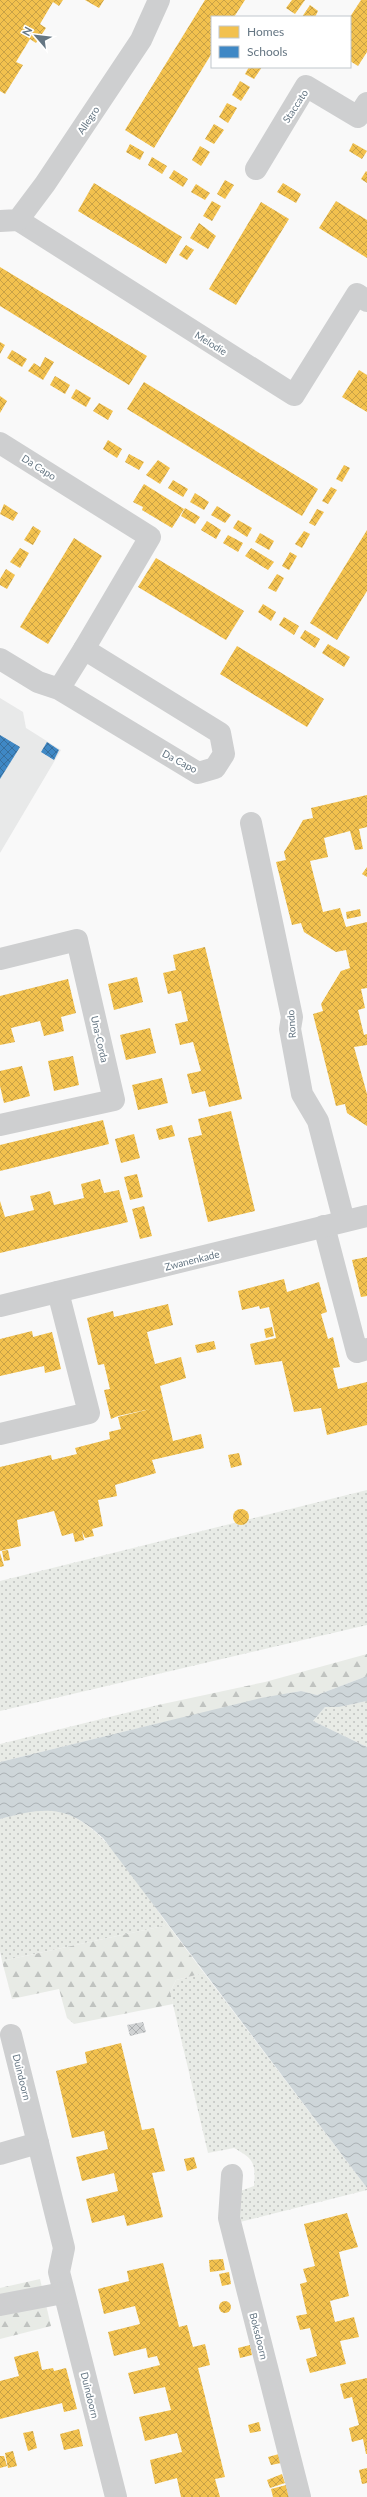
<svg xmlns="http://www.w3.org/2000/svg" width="367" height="2497" font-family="Lato,sans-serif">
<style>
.built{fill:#e8e9e9}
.grass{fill:url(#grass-dots)}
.forest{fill:url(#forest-firs)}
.water{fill:url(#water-waves)}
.homes{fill:url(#homes-cross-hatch)}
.schools{fill:url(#schools-cross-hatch)}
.building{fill:url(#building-cross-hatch)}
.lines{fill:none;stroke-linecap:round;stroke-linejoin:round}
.minor{stroke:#cecfd0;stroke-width:22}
.labels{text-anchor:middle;stroke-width:4;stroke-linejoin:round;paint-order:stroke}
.street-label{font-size:10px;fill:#657683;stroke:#fff}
</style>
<defs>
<pattern id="grass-dots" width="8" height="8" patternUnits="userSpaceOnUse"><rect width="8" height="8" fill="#e8ebe6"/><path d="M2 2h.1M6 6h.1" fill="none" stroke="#c0c3c0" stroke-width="1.8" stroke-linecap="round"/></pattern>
<pattern id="forest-firs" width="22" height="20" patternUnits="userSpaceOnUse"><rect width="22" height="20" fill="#e8ebe6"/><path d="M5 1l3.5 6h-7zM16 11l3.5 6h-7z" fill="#c0c3c0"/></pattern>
<pattern id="water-waves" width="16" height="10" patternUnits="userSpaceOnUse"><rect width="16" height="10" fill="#ced6d9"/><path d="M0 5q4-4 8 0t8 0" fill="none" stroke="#abb2b5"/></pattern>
<pattern id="homes-cross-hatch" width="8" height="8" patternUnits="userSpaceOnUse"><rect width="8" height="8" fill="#f2c14e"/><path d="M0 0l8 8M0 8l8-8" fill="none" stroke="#c8a146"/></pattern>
<pattern id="schools-cross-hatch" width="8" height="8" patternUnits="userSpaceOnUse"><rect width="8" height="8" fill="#3f88c5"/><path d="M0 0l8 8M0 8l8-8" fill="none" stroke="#376f9e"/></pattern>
<pattern id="building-cross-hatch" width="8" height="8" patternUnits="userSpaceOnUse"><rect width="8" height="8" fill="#d0d2d3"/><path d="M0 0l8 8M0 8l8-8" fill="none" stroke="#acafb1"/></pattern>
</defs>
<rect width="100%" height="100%" fill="#f9f9f9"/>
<!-- built -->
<polygon class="built" points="0,698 23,712 26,728 61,750 0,853"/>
<!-- grass -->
<g class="grass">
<polygon points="367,1490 367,1625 0,1711 0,1581"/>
<polygon points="367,1701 367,1747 313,1721 325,1707 339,1707"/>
<polygon points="158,1705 160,1723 0,1762 0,1744"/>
<path d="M 34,1810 C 43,1810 56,1809 65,1813 C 107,1828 141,1889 168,1925 L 2,1961 L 0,1951 L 0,1819 Z"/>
<path d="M 204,1973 L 367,2188 L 367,2190 L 240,2222 L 232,2194 L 254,2186 C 256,2163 254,2159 234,2148 L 208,2153 L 170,1992 L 176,1980 Z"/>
</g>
<!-- forest -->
<g class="forest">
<polygon points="367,1654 367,1676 317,1695 300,1691 160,1723 158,1705 265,1682"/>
<polygon points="168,1925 204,1973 176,1980 170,1992 173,2004 74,2024 67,2018 59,1989 12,1999 2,1961"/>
<polygon points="40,2279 51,2326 0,2339 0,2288"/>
</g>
<!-- water -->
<path class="water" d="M 367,1676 L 367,1701 L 339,1707 L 325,1707 L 313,1721 L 367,1747 L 367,2188 L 103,1838 C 66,1804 45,1807 0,1819 L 0,1762 L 261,1698 L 301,1691 L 317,1695 Z"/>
<!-- homes -->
<g class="homes">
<polygon points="0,0 63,0 59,6 53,2 40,24 46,28 36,43 30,39 16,62 23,65 5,94 0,91"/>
<polygon points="85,0 104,0 99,8"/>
<polygon points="205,0 245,0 234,17 212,17 212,53 154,148 125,130"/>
<polygon points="292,0 305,0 295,14 286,8"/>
<polygon points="361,0 367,0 367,52 358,66 350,61 350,17"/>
<polygon points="310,5 318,11 315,17 302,17"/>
<polygon points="249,67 262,67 254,79 245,74"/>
<polygon points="240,81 250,87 241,101 232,95"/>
<polygon points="227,103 237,108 228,123 219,117"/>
<polygon points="214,124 224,130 214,144 205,139"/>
<polygon points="353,143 367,151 362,159 349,151"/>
<polygon points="130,144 144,152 140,160 126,152"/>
<polygon points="200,146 210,152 201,166 192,160"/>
<polygon points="152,157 167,166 162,174 148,165"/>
<polygon points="174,170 188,179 183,187 169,178"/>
<polygon points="366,171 367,172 367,183 361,179"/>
<polygon points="225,180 234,185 225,199 217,194"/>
<polygon points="94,183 182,237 166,264 78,211"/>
<polygon points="283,183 301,194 296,203 277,192"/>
<polygon points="196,184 210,193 205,200 191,192"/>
<polygon points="212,201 221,206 212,221 203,216"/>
<polygon points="336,201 367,220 367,258 319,228"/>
<polygon points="261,202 289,219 236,305 209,289"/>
<polygon points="199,223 216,236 208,249 190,238"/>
<polygon points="186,245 194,250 187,260 179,255"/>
<polygon points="0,267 147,356 129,385 0,306"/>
<polygon points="0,342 5,345 0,354"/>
<polygon points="12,350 27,359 22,367 7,358"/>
<polygon points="45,357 54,362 43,380 28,371 34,363 40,367"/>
<polygon points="359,370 367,375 367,412 342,397"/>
<polygon points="55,376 70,385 65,394 50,385"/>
<polygon points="144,382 318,489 302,516 127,409"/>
<polygon points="76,389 91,398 86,407 71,398"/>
<polygon points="0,396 7,401 0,413"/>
<polygon points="99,403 113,411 108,420 93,411"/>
<polygon points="108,440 122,449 117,458 103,449"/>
<polygon points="129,454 144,462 139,470 125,462"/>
<polygon points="158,460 170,468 160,484 146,475"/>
<polygon points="344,465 350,468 342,482 336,479"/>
<polygon points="173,480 188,489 183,497 168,488"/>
<polygon points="144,484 184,509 172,528 142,510 143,507 133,502"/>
<polygon points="331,487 337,490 328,504 322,501"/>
<polygon points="195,493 209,502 204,510 190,502"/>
<polygon points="4,504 18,513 13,521 0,514"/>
<polygon points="217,506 231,515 225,523 211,515"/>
<polygon points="185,508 200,517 195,524 181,516"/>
<polygon points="317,509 324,512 315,526 309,523"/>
<polygon points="238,520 252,528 247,537 233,528"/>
<polygon points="207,521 221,530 216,539 201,530"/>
<polygon points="33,526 41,531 33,545 24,540"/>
<polygon points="367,530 367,591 337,640 310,623"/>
<polygon points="304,531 310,534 302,548 295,544"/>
<polygon points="260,533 274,541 269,550 255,542"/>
<polygon points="228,535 243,543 238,552 223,543"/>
<polygon points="74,538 102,556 48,644 20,627"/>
<polygon points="20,548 29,553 20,568 10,562"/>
<polygon points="251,548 274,562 268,570 245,556"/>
<polygon points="290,552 297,556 289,570 282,566"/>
<polygon points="156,558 244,611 226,640 138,587"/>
<polygon points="6,569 15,575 7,589 0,585 0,579"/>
<polygon points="277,574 284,578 276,592 268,588"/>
<polygon points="263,604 276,612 271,621 258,612"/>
<polygon points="284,617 299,626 294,635 279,625"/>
<polygon points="305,630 320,639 315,648 300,638"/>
<polygon points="328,644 350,657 344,667 322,653"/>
<polygon points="237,646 324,699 307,727 220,674"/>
<polygon points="367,795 367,827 359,829 363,849 355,850 350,831 324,838 328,857 310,861 323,912 340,908 346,927 367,922 367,988 361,989 365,1008 358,1010 364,1035 367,1034 367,1045 354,1047 367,1094 367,1126 347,1113 345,1104 336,1106 313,1014 323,1011 321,1004 341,971 350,968 346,950 336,952 304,932 301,923 292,925 276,862 286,860 284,852 294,836 303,820 313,818 311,808"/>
<polygon points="367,867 367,877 362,874"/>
<polygon points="360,909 361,916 347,919 346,912"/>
<polygon points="205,947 242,1099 209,1107 205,1091 192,1094 187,1074 201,1071 193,1042 180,1045 175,1024 188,1021 181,991 168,994 163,973 176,970 173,955"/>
<polygon points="137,977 143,1002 114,1010 108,984"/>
<polygon points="68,979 76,1013 61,1017 64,1031 44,1036 40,1021 11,1028 15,1042 0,1045 0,996"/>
<polygon points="150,1028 156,1053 126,1060 120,1035"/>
<polygon points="73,1056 79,1085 54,1091 48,1061"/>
<polygon points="22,1066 30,1096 4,1103 0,1086 0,1071"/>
<polygon points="162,1078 168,1103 138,1110 132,1085"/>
<polygon points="231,1111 255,1211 208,1222 188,1138 202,1135 198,1119"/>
<polygon points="103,1120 109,1144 0,1171 0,1145"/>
<polygon points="172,1125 175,1136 159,1140 156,1129"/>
<polygon points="134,1134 140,1158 121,1163 115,1139"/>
<polygon points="137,1174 143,1197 130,1200 124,1177"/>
<polygon points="100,1179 104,1193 119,1190 128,1222 0,1253 0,1201 5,1217 34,1210 30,1196 40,1194 50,1191 54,1205 84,1198 81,1184"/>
<polygon points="144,1206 152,1236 140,1239 132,1209"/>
<polygon points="367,1257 367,1296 361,1297 352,1260"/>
<polygon points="284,1279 287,1292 319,1282 327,1312 321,1314 328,1339 333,1337 340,1367 333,1368 338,1389 367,1382 367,1425 327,1435 321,1408 294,1412 282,1361 255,1365 250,1344 276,1338 269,1307 260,1309 259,1306 242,1310 238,1291"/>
<polygon points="168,1304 173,1325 147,1332 155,1364 181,1357 186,1378 160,1386 173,1441 201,1434 204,1448 152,1460 156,1473 115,1485 117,1496 98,1500 103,1526 92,1529 94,1536 85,1538 82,1531 84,1540 75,1542 73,1533 62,1536 54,1511 17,1520 21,1546 0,1551 0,1467 51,1455 52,1460 77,1454 75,1448 110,1439 109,1432 121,1429 118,1417 150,1409 118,1416 111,1419 104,1390 110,1389 107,1376 104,1364 98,1365 87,1318 113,1311 114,1317"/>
<polygon points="272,1327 274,1336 266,1338 264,1329"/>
<polygon points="32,1331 33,1337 52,1332 61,1369 45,1373 44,1366 0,1376 0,1339"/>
<polygon points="214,1341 216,1349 197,1353 195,1345"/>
<polygon points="239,1453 242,1465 231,1468 228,1455"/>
<circle cx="241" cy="1517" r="8"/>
<polygon points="8,1550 10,1560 4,1561 2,1551"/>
<polygon points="0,1553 4,1566 0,1567"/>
<polygon points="121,2043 142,2130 154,2128 165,2171 152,2173 163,2217 127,2226 124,2215 92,2223 86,2199 118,2191 114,2173 82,2181 76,2157 108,2149 104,2131 72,2138 56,2071 87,2063 85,2052"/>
<polygon points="194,2157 197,2168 187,2171 184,2159"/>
<polygon points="347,2213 358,2247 339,2252 349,2296 330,2301 335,2322 354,2317 359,2337 340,2341 346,2364 310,2373 306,2359 317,2356 310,2328 300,2330 296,2316 307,2314 300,2284 307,2282 303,2269 315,2266 304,2224"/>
<polygon points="223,2259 225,2270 210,2272 209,2260"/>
<polygon points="163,2263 179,2327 187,2325 193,2347 205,2344 210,2365 198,2368 225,2477 215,2479 220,2497 181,2497 177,2478 155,2484 150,2460 182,2452 177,2433 145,2441 139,2417 171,2410 165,2387 134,2394 128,2373 160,2365 157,2356 148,2358 146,2348 114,2356 108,2332 140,2324 135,2306 104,2314 98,2289 129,2281 127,2271"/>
<polygon points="229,2272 231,2284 222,2286 219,2274"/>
<circle cx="225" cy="2307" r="6"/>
<polygon points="250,2345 252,2355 240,2358 238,2348"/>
<polygon points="38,2351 42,2370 53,2368 54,2371 66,2368 77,2409 64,2412 62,2403 0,2419 0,2381 19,2376 14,2357"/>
<polygon points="367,2378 367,2454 366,2454 363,2439 352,2442 349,2428 359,2425 352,2397 344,2399 340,2384"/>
<polygon points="259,2422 261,2431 250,2433 248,2425"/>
<polygon points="79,2429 83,2446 64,2450 60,2434"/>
<polygon points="33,2431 37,2448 28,2451 23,2433"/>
<polygon points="13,2451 17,2466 8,2468 5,2453"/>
<polygon points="279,2454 281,2463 271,2465 268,2457"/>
<polygon points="0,2456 4,2456 7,2466 0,2468"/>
<polygon points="367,2468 367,2483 362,2484 359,2470"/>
<polygon points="282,2474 285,2483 270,2488 267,2480"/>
<polygon points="286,2485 289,2497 273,2497 271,2489"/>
</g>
<!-- schools -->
<g class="schools">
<polygon points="0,735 20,747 0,779"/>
<polygon points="47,742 59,750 54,760 41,752"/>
</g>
<!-- building -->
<polygon class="building" points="143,2022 146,2032 130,2036 127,2025"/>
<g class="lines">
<!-- minor -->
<g class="minor">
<polyline points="256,169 306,86 358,117 367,103"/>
<polyline points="18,220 294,395 357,294 367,301"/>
<polyline points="0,221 18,220 45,184 141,40 159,0"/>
<polyline points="0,443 150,537 84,649"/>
<polyline points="0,659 38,682 59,689 198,773 215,768 224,754 220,733 84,649 59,689"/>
<polyline points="251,823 292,1017 290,1029 302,1094 318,1121 344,1221"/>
<polyline points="0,959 77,940 114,1100 0,1125"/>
<polyline points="324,1226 357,1352 367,1349"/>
<polyline points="0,1306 367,1216"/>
<polyline points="0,1434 89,1413 58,1292"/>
<polyline points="11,2035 38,2143"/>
<polyline points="0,2154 38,2143 64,2248 59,2272 116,2497"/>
<polyline points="232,2175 229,2218 300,2497"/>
<polyline points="0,2305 63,2293"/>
</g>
</g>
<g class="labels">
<!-- street labels -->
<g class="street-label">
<text transform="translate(295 106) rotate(-57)" y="4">Staccato</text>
<text transform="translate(88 120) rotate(-56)" y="4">Allegro</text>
<text transform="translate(211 343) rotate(32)" y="4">Melodie</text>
<text transform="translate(39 467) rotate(32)" y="4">Da Capo</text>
<text transform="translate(180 761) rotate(28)" y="4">Da Capo</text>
<text transform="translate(291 1024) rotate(-94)" y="4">Rondo</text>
<text transform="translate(100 1039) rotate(77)" y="4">Una-Corda</text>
<text transform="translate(192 1260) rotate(-14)" y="4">Zwanenkade</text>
<text transform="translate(22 2077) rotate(76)" y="4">Duindoorn</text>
<text transform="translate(259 2336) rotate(76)" y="4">Boksdoorn</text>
<text transform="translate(90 2395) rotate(76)" y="4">Duindoorn</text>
</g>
</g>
<!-- legend -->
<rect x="211" y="16" width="140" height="52" fill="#ffffff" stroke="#c1c8cd"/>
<rect x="219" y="26" width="20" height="12" fill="#f2c14e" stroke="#c1c8cd"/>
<text x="247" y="36" font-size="12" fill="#657683">Homes</text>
<rect x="219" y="46" width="20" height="12" fill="#3f88c5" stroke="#c1c8cd"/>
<text x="247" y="56" font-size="12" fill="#657683">Schools</text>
<!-- north arrow -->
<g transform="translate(36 36) rotate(298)" stroke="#ffffff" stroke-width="3" paint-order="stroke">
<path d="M0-3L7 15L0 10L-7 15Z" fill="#657683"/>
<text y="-6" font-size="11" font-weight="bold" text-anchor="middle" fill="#657683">N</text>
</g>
</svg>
